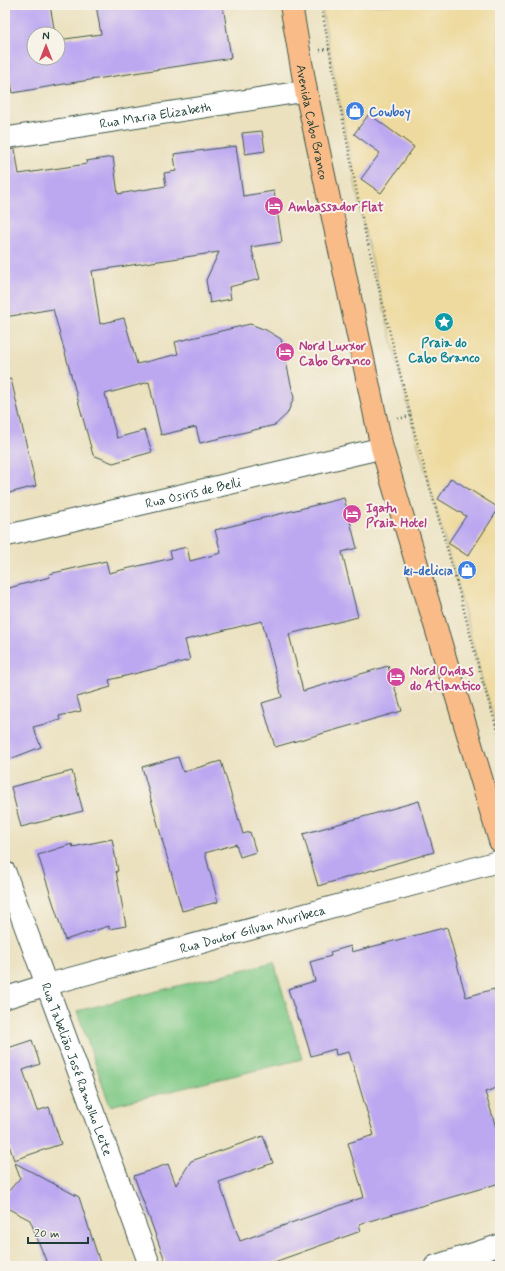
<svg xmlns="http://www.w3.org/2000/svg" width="505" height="1271" font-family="Mynerve,sans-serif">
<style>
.green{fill:#7fc986;stroke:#4f835d}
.sand{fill:#eeda9e;stroke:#868c69}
.building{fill:#bca7f1}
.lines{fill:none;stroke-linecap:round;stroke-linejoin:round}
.minor-casing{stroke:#3e5649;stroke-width:23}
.major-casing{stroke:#3e5649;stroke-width:24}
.path{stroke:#3e5649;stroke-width:2.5;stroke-dasharray:1 3;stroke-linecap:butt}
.minor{stroke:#fff;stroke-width:21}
.major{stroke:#f9bc89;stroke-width:22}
.labels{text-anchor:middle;stroke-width:4;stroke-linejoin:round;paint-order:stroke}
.shop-label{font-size:13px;font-weight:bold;fill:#366cbe;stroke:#f7f3e8;text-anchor:start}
.street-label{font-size:13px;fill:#1f3d34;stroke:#f7f3e8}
.hotel-label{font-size:13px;font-weight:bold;fill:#b23c85;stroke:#f7f3e8;text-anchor:start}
.culture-label{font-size:13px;font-weight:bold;fill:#0d838f;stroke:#f7f3e8}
</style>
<rect width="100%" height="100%" fill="#f7f3e8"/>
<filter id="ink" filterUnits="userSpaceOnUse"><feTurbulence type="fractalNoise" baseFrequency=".025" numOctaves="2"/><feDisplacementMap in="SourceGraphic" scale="8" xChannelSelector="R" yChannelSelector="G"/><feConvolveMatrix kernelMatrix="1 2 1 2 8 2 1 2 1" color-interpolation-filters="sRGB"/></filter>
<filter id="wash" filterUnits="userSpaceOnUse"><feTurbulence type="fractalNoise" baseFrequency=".012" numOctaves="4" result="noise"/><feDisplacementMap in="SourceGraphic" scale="16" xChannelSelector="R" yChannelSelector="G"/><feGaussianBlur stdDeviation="0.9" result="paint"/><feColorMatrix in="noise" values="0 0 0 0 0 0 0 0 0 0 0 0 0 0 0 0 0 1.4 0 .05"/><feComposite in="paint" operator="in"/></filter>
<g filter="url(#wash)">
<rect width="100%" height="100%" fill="#ebe1bf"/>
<!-- green -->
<polygon class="green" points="274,962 302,1059 110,1106 77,1011"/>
<!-- sand -->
<polygon class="sand" points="321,5 500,5 500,738 482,680 459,591 415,434 364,228 336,85"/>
<g id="blocks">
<!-- building -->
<g class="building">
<polygon points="5,5 50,5 55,34 34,34 34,58 58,58 58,40 101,34 96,5 223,5 231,58 64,84 13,93 5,52"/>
<polygon points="369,114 414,147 381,193 361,179 380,153 354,134"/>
<polygon points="262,131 265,151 245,154 242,133"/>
<polygon points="236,146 243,196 274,191 282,242 251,247 260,279 229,287 231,299 210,303 206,280 219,252 92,271 100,324 124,318 137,364 178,354 175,342 250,324 266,330 281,339 294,398 287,414 275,425 200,443 196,427 161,435 149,382 105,394 117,438 145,430 152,452 113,463 93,455 53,309 5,317 5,150 15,149 19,174 87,164 86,161 113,157 118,194 166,186 164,173 176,171 174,154"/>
<polygon points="11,379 36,486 5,494 5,380"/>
<polygon points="451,478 499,508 468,556 448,543 466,516 438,499"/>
<polygon points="344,498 357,548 342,552 358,617 289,634 303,691 388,666 402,711 275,747 262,703 282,697 262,621 185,640 190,660 109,680 111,687 77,697 81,711 59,716 60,720 33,727 41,747 5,761 5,589 50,577 49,574 106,561 109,573 172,558 170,551 187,547 190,561 221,553 215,530"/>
<polygon points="178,757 183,772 221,761 243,834 250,832 256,852 240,857 236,844 205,853 218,902 182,911 142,767"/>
<polygon points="72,771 83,811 21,827 11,787"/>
<polygon points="419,801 434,852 318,886 303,834"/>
<polygon points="112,839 118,871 116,871 126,926 109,929 109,926 65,940 38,855 72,844 73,847"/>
<polygon points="447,927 466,997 494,989 500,1010 500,1087 485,1092 500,1140 500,1183 359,1224 361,1231 263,1266 167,1266 134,1176 168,1164 176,1185 191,1161 263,1136 273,1163 219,1182 240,1241 364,1197 348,1143 374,1135 349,1052 336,1055 335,1049 311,1056 300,1020 298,1020 288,989 315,981 310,962 331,956 330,952 351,946 352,952"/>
<polygon points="32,1040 40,1064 23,1070 37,1111 49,1107 61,1144 14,1160 5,1133 5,1049"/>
<polygon points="15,1163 79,1197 101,1266 48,1266 30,1220 5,1207 5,1195 20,1178"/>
</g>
</g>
</g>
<g filter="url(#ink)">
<use href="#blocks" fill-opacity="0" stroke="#3e5649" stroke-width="1"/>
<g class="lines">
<defs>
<g id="minor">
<path id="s1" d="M 5,138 L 306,91"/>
<path id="s2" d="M 5,536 L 382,448"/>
<path id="s3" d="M 5,872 L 150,1266"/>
<path id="s4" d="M 5,998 L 46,985 L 500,861"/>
<polyline points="435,1266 500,1245"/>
</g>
<g id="major">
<path id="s5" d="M 291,5 L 306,91 L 382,448 L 500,841"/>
</g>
</defs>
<!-- minor casing -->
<use href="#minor" class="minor-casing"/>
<!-- major casing -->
<use href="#major" class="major-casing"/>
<!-- path -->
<g class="path">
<polyline points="321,5 336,85 364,228 415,434 459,591 482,680 500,738"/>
<polyline points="320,50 329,49"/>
<polyline points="398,419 410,416"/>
</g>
<!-- minor -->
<use href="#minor" class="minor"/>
<!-- major -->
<use href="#major" class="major"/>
</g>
</g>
<!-- icons -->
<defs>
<symbol id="shop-disc" viewBox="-11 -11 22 22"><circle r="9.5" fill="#3f7fe0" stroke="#f7f3e8"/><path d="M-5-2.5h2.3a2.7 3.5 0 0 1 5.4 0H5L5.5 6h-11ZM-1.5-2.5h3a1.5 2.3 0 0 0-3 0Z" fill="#fff"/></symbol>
<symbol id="hotel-disc" viewBox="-11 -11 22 22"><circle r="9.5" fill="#d1479c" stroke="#f7f3e8"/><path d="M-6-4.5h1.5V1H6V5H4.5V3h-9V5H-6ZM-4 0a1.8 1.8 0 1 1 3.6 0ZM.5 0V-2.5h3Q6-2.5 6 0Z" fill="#fff"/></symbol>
<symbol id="sight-disc" viewBox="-11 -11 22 22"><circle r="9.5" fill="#0f9aa8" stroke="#f7f3e8"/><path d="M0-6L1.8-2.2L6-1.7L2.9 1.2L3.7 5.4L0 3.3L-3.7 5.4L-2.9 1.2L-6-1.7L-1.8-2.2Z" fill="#fff"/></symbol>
</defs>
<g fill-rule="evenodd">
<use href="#shop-disc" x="344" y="100" width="22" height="22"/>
<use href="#hotel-disc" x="263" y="195" width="22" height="22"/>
<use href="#sight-disc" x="433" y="311" width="22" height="22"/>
<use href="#hotel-disc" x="274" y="341" width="22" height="22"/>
<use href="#hotel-disc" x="341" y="503" width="22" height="22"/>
<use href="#shop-disc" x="456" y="559" width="22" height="22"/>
<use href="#hotel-disc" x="385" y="666" width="22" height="22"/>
</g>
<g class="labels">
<!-- shop labels -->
<g class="shop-label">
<text x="369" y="116">Cowboy</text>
<text x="453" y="575" text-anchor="end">ki-delicia</text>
</g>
<!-- street labels -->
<g class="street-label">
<text dy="5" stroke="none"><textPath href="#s1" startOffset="152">Rua Maria Elizabeth</textPath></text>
<text dy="5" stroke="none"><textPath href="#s5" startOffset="119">Avenida Cabo Branco</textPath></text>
<text dy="5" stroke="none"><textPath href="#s2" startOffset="193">Rua Osiris de Belli</textPath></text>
<text dy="5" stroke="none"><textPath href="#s4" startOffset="257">Rua Doutor Gilvan Muribeca</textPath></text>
<text dy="5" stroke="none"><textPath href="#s3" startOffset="210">Rua Tabelião José Ramalho Leite</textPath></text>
</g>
<!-- hotel labels -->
<g class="hotel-label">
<text x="288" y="211">Ambassador Flat</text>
<text x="299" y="350">Nord Luxxor<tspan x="299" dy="15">Cabo Branco</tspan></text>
<text x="366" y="512">Igatu<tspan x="366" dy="15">Praia Hotel</tspan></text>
<text x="410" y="675">Nord Ondas<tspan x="410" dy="15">do Atlantico</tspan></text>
</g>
<!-- culture labels -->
<g class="culture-label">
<text x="444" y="347">Praia do<tspan x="444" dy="15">Cabo Branco</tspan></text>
</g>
</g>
<!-- margin -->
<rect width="505" height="1271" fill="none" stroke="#f7f3e8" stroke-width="20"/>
<!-- north arrow -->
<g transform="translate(46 46)"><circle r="19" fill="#f7f3e8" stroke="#a1aaa0"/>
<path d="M0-3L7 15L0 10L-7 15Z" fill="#d1495b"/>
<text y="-6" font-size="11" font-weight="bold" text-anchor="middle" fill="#1f3d34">N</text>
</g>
<!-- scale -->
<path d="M28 1237v6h60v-6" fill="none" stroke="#1f3d34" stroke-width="2"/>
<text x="34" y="1237" font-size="12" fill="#1f3d34" stroke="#f7f3e8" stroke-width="3" paint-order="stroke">20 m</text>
</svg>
